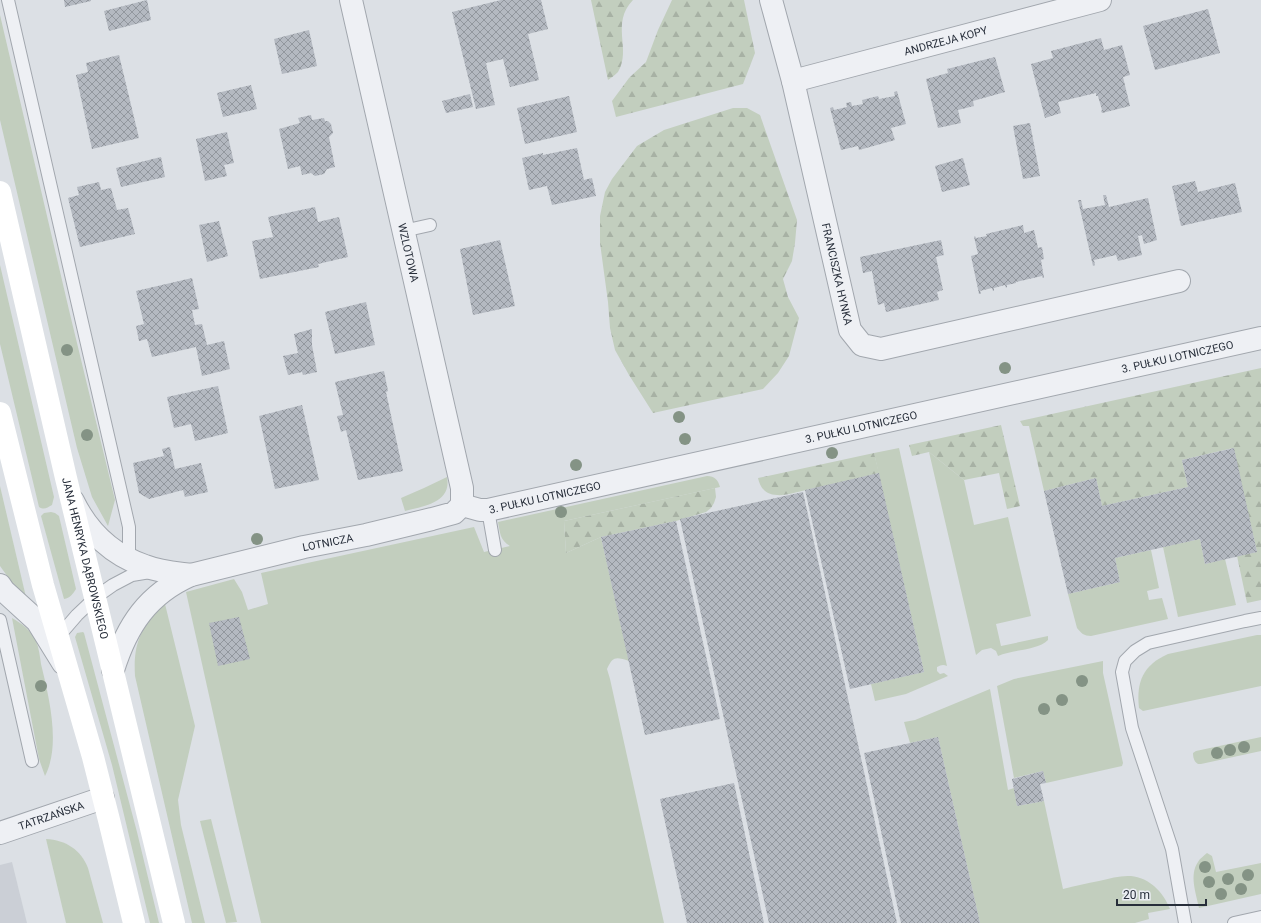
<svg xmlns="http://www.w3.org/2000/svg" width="1261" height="923" font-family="Roboto,sans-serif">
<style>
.built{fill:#cbcfd6}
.green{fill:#c2cebe}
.forest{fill:url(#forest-firs)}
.building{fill:url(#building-cross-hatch)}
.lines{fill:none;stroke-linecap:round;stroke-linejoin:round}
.service-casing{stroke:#a2a7ae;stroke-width:14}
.minor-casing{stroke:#a2a7ae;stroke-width:24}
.service{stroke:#eef0f4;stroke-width:12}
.minor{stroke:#eef0f4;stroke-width:22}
.secondary{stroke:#fff;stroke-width:22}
.tree{fill:#849385}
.labels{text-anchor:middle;stroke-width:3.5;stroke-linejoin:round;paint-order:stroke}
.street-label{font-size:11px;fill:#272e3a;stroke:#ebeef3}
</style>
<defs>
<pattern id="forest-firs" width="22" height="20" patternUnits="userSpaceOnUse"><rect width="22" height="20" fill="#c2cebe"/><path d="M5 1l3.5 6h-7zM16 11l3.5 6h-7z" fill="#a7b1a4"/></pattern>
<pattern id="building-cross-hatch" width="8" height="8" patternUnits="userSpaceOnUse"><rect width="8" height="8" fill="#b4b9c1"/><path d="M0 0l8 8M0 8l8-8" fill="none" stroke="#92979e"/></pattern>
</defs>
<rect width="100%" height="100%" fill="#dce0e5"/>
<!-- built -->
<polygon class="built" points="12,862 27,923 0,923 0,865"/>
<!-- green -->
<g class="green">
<polygon points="0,15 69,310 115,500 108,526 92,497 77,448 0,120"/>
<path d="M 0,265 L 54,497 L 52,505 C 47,508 44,510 39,507 L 0,344 Z"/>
<path d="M 899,448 L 947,666 C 943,664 941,665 937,667 L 937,671 L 940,674 L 944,673 L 948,676 L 906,694 L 875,701 L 871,684 L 924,672 L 874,453 Z"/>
<path d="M 929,452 L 964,480 L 974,525 L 1008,517 L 1031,616 L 996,624 L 1001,646 L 1048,636 L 1048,640 C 1037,651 1013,649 998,656 L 996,651 L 991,648 L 982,650 L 976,655 Z"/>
<path d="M 707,476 C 715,476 718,480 720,487 L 564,521 L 566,553 L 601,537 L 629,661 C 616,657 613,656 607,669 L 610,679 L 664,923 L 261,923 L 235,812 L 186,592 L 234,579 L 242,592 L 248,610 L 268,604 L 261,573 L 474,527 L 484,552 L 510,546 C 500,540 500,533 498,522 Z"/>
<path d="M 447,477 C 452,503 423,506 405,511 L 401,498 L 424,488 Z"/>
<polygon points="0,486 26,597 13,584 0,566"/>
<path d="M 51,512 L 55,513 L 59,516 L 76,589 C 73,594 70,598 64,599 L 41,516 L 44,513 Z"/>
<polygon points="1200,539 1205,564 1225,559 1236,605 1178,617 1163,547"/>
<path d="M 1151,550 L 1159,588 L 1147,591 L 1149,600 L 1162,598 L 1168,619 L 1091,636 C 1084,636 1081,633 1077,628 L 1068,594 L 1120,582 L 1115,558 Z"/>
<path d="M 165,604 L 195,726 L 178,800 L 181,825 L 205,923 L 192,923 L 135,676 C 133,643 141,626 165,604 Z"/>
<path d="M 12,618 C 21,623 31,630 36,641 C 39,648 40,657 41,664 C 49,697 61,745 45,776 L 39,759 Z"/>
<polygon points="83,632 84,633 137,832 159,923 150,923 112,765 75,637 77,633"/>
<path d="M 1257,635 L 1261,635 L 1261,686 L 1143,711 L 1139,708 C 1136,682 1143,665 1168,654 Z"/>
<polygon points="1103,661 1103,673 1123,763 1122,766 1046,783 1043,771 1014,778 997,686 1014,679"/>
<path d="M 990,689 L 1008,790 L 1014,788 L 1017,806 L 1044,801 L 1063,889 C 1075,886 1087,883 1099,881 C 1120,876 1136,871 1154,886 C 1162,893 1166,900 1170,909 L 1148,913 L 1149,919 L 1135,923 L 980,923 L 938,737 L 910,743 L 904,722 L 915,720 Z"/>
<path d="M 1261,737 L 1261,751 L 1201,764 L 1198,764 C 1194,762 1193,757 1193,753 L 1196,751 Z"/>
<polygon points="211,819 237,922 226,923 200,821"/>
<path d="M 46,839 C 66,840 81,850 88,868 L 103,923 L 66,923 Z"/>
<path d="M 1207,853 L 1212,856 L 1216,872 L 1261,863 L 1261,894 L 1199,908 C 1196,893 1189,875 1198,862 C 1200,858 1204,856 1207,853 Z"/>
</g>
<!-- forest -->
<g class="forest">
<path d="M 591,0 L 633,0 C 610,24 632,49 618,72 C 615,75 611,78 608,80 Z"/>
<polygon points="672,0 744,0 755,53 743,84 616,117 612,101 629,78 646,62 658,30"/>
<polygon points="733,108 747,108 760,115 797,220 795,243 792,261 783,279 788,297 799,318 789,356 778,373 763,389 653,413 629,375 615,350 610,328 608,302 600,243 600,216 605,192 612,179 637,146 664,130"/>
<polygon points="1261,368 1261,600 1247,603 1237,556 1257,552 1233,448 1182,460 1188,487 1102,506 1096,478 1044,491 1029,426 1023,426 1020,421"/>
<polygon points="1001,425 1020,506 1007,509 999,473 964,480 929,452 912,456 909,445"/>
<path d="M 874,453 L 879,473 C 856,479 833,484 810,489 C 801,491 785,496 777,495 C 766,495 760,488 758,478 Z"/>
<polygon points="715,488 716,497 714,503 711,508 706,512 676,521 601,537 566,553 564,521"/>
</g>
<!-- building -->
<g class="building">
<polygon points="64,0 91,0 91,1 65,7"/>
<polygon points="147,0 151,20 109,31 104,11"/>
<polygon points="501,0 541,0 548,29 528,34 539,80 510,87 503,59 486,63 495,105 476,109 452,12"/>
<polygon points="1208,9 1220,53 1155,70 1143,26"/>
<polygon points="309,30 317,66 282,74 274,39"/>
<polygon points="1101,38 1104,50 1122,45 1130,75 1123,77 1130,106 1102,113 1101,111 1102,110 1098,96 1096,96 1096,93 1058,102 1061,113 1045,118 1031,64 1053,58 1051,51"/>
<polygon points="119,55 139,138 92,149 76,75 88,72 86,63"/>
<polygon points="995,57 1005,92 973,101 974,106 958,110 961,123 938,128 926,79 948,73 947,69"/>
<polygon points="251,85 257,109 223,117 217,93"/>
<polygon points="897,91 906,124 891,128 895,140 859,150 858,146 841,150 830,108 833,107 834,110 847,107 846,103 851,102 852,106 863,104 862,100 878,96 879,99 895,96 894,92"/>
<polygon points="470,94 473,107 446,113 442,101"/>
<polygon points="569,96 577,132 525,144 517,108"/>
<polygon points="311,115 312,120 324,118 325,121 328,121 331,124 333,133 329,137 335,167 327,169 324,174 315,176 311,173 302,175 300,166 288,169 279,129 300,123 298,118"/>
<polygon points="1030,123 1040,176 1023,179 1013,126"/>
<polygon points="227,132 234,163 224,165 227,176 205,181 196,139"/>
<polygon points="577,148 584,180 592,178 596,196 552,205 547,186 529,190 522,158 543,153 543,155"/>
<polygon points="161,157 165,177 121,187 116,168"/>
<polygon points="963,158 970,185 942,192 935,166"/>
<polygon points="1195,181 1198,192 1235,183 1242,212 1181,226 1172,186"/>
<polygon points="99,182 101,190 111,188 117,210 128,208 135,234 80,247 68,198 79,195 77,187"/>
<polygon points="1103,195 1106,195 1109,207 1148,198 1157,240 1144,244 1142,235 1138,236 1142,255 1118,261 1116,255 1094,260 1095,265 1093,266 1078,200 1081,200 1083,209 1105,205"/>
<polygon points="315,207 318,222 339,217 348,257 318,264 319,267 260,279 252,241 273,237 268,217"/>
<polygon points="219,221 228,256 207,262 199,225"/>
<polygon points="1023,225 1024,233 1034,230 1038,248 1042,247 1044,259 1041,260 1044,278 1043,278 1042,276 1016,282 1016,283 1007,285 1007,287 1006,288 1005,285 994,288 994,291 993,291 992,288 980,291 981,294 979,294 971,256 978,254 974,237 975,236 976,238 987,236 986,234"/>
<polygon points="500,240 515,306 473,315 460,249"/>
<polygon points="941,240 944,255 936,257 943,290 937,292 939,300 886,312 884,303 878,305 872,271 863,273 860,257"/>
<polygon points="192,278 199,309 192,310 195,325 202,324 207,345 224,341 230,369 202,376 196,347 152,357 147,339 139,341 136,326 144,324 136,291"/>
<polygon points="366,302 375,345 335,354 325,312"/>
<polygon points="312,329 312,345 317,372 303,375 302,372 288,375 283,356 298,353 294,334"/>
<polygon points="384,371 388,391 386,392 403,471 358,480 346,430 341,432 337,416 343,415 335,382"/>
<polygon points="218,386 228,433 195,441 191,424 174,428 167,397"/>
<polygon points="302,405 319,480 275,489 259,416"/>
<polygon points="170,447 175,469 201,463 208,492 185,497 183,490 149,499 139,493 133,463 164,456 162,449"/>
<polygon points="1234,448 1257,552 1205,564 1200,539 1115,558 1120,582 1068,594 1044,491 1096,478 1102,506 1188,487 1182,460"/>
<polygon points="879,473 924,672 850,689 805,490"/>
<polygon points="803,492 897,923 769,923 680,519"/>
<polygon points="676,521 720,719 645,735 601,537"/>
<polygon points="239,617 250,659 218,666 209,623"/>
<polygon points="938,737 980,923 901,923 864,753"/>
<polygon points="1043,771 1046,783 1040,784 1044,801 1017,806 1012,779"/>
<polygon points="734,783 764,923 687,923 660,799"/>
</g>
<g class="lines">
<defs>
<g id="service">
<polyline points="8,0 129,527 129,560"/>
<polyline points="403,231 430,225"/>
<polyline points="488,510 495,550"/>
<polyline points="0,620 32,761"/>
<polyline points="58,637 77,615 96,597 113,585 132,575 150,572"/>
<polyline points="1185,923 1172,849 1132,728 1122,672 1125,661 1135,651 1148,643 1245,621 1261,618"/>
<polyline points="1234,923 1261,917"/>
</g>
<g id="minor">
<path id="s1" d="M 351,0 L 462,488 L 462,505"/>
<path id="s2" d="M 771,0 L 793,81 L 850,330 L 862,345 L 881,349 L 1179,281"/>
<path id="s3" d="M 793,81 L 1100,0"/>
<path d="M 73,501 C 88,532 113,555 145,566 C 160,572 176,573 191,575"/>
<path id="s4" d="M 462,505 L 480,510 L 488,510 L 1261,338"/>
<polyline points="0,585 4,591 37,621 63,663"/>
<path id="s5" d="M 113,670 C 127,625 148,594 191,575 L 304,547 L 366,535 L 432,519 L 454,513 L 462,505"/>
<path id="s6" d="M 0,833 L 103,798"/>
</g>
</defs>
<!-- service casing -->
<use href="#service" class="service-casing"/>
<!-- minor casing -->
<use href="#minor" class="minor-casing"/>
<!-- service -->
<use href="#service" class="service"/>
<!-- minor -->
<use href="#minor" class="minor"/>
<!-- secondary -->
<g class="secondary">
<path id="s7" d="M 0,192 L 66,478 L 174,923"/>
<polyline points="0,413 43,585 93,757 109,820 134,923"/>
</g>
</g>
<!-- trees -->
<g class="tree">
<circle cx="67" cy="350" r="6"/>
<circle cx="1005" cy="368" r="6"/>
<circle cx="679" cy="417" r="6"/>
<circle cx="87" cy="435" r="6"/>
<circle cx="685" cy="439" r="6"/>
<circle cx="832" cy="453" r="6"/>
<circle cx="576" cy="465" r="6"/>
<circle cx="561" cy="512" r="6"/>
<circle cx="257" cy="539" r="6"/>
<circle cx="1082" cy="681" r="6"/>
<circle cx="41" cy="686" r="6"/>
<circle cx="1062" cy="700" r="6"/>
<circle cx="1044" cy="709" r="6"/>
<circle cx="1244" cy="747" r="6"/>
<circle cx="1230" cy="750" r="6"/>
<circle cx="1217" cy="753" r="6"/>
<circle cx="1205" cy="867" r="6"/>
<circle cx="1248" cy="875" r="6"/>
<circle cx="1228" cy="879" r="6"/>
<circle cx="1209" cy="882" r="6"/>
<circle cx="1241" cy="889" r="6"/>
<circle cx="1221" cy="894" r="6"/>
</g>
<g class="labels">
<!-- street labels -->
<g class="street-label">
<text dy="4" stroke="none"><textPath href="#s3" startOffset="158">ANDRZEJA KOPY</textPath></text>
<text dy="4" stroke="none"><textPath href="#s1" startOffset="259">WZLOTOWA</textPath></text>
<text dy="4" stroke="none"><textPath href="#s2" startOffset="282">FRANCISZKA HYNKA</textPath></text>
<text dy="4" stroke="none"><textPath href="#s4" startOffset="733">3. PUŁKU LOTNICZEGO</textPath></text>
<text dy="4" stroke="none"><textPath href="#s4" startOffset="409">3. PUŁKU LOTNICZEGO</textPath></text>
<text dy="4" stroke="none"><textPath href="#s4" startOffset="85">3. PUŁKU LOTNICZEGO</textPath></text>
<text dy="4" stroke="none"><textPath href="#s5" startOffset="268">LOTNICZA</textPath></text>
<text dy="4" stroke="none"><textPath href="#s7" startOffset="376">JANA HENRYKA DĄBROWSKIEGO</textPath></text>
<text dy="4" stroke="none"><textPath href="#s6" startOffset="54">TATRZAŃSKA</textPath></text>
</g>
</g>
<!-- scale -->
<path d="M1117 899v6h89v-6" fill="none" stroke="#272e3a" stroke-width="2"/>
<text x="1123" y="899" font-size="12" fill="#272e3a" stroke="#ebeef3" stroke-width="3" paint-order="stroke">20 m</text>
</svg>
